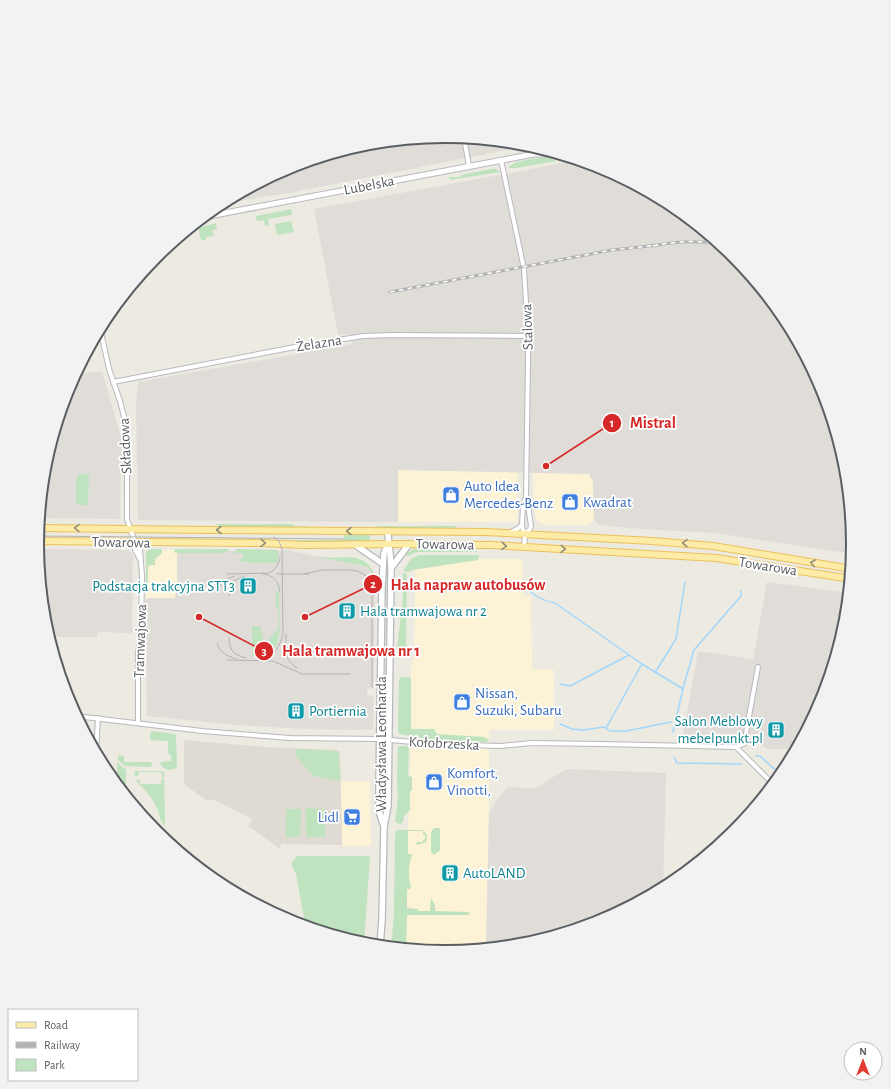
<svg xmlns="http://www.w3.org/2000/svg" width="891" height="1089" font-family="'Alegreya Sans',sans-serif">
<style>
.commercial{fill:#fcf3d6}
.industrial{fill:#e0ddd9}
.education{fill:#dfdbd2}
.green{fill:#bfe3be}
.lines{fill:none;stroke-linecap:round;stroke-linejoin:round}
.stream{stroke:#a2d7fc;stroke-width:1.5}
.minor-casing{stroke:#b7b9be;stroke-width:6}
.tertiary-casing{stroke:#b7b9be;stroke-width:7}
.secondary-casing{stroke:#b5b8be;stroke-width:8}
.primary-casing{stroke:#ecc05b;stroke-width:8}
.minor{stroke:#fff;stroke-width:4}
.tertiary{stroke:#fff;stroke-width:5}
.secondary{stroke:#fff;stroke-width:5.5}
.primary{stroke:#fceca7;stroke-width:6}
.tram{stroke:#b2b3b3;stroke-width:1}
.rail-casing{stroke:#b2b3b3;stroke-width:3}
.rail{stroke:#fff;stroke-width:1.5;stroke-dasharray:4.5;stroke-linecap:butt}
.oneway{stroke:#93907a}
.labels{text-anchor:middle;stroke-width:3.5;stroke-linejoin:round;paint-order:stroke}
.street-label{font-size:15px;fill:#5a5e62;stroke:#fff}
.shop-label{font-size:15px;fill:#366cbe;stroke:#fff;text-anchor:start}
.culture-label{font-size:15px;fill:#0d838f;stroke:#fff;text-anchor:start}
.rim{fill:none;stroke:#5a5e62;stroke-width:2}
.leader{fill:none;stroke:#d62828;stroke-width:1.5}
.callout-dot{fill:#d62828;stroke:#fff;stroke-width:1.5}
.mark-label{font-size:12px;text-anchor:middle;font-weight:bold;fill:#fff}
.callout-label{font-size:16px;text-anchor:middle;font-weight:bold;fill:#d62828;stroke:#fff;stroke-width:3.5;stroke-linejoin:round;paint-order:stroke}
</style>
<rect width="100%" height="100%" fill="#eceae1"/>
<!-- commercial -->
<g class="commercial">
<polygon points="398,470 518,472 517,522 398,522"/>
<polygon points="533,473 589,474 593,481 594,520 587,525 547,525 538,522 534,512"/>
<polygon points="148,550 177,550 177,589 175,598 148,598 146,599 146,552"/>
<polygon points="479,559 522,559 523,596 531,596 532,669 554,670 554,730 489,730 489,812 486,949 445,953 405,949 411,729 411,668 414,654 415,570"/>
<polygon points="341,781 370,781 371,846 342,846"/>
</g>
<!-- industrial -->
<g class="industrial">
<polygon points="446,136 525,144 531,145 289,193 220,204 289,167 366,144"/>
<polygon points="580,160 602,167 673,205 735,256 785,318 823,388 844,457 847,470 854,545 853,554 715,533 642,529 599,525 594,520 593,482 589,474 398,470 398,522 138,520 136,406 138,382 352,344 351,334 338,335 314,209"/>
<polygon points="102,371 121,437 120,519 40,518 45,465 68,388 75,375 86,373"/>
<polygon points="37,549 128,550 133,555 132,633 97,632 97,637 50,637 50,642 45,624"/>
<polygon points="177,550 292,551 368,567 375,582 374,688 367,689 367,695 374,697 373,729 372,730 306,729 236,725 147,716 146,599 148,598 175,598 177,589"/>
<polygon points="767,582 849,593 846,624 823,701 797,749 769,749 748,739 683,735 698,651 753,659"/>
<polygon points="566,769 666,773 663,889 602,922 525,945 486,949 489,812 507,787 536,788"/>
</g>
<!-- education -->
<polygon class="education" points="184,740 265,747 338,750 340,752 342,845 281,844 280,849 248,826 252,819 212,799 207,801 184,784"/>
<!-- green -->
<g class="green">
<polygon points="549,156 556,161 517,168 509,168 509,167 516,162"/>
<path d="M 491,169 C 495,168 497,169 500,172 L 450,180 L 449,177 L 460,177 L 461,175 Z"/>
<polygon points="291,209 292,214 291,215 268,219 269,225 265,226 264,220 257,221 256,216"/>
<polygon points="291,221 294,232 277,235 275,224"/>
<polygon points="216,223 217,229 212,230 214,236 206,237 206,240 201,240 199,231 199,228"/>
<polygon points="79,474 87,474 89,476 88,505 80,505 76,502 76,479"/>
<polygon points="215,524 292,524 295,526 311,526 301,528 221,527"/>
<polygon points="378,526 457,526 454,528 376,528"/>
<polygon points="344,534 370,535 370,541 306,542 290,541 292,540 344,540"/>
<polygon points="420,547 452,550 473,550 478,552 419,552 414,553 409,556 405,555 412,550"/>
<polygon points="149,549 162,549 162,553 155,559 155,565 150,565 148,567 148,585 146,586 146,552"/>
<polygon points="177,549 228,549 228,550 225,553 186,553 181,554 179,552 175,553 174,550"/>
<polygon points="236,549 278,550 278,563 252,563 240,561 239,560 243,558 243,553 235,553"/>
<path d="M 284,550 C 298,551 311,556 324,557 C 340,559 361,552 371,568 C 374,573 376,577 376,582 L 368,567 L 292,551 L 284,551 Z"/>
<polygon points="419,555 479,555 479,558 478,560 411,570 410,572 407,572 403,571 411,559"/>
<polygon points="403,573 407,574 406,653 407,654 406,656 404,658 400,658 397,655 397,649 403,597"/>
<path d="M 278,585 L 279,591 C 279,608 283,636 274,650 C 263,638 274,637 278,628 C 280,622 278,614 278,608 L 276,608 L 276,593 L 278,592 Z"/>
<polygon points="252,626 260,626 265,646 270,654 265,656 252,656"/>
<polygon points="402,677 411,678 411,729 434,729 437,734 485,737 489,740 487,742 434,741 400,734 398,732 399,680 400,678"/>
<path d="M 152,731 L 174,734 L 176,735 L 177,767 C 171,772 163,770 160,763 L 161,762 L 171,761 L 171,755 L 168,753 L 168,741 L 150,740 L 150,734 Z"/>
<polygon points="398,746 409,746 408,776 412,777 412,791 410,791 410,810 404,816 403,822 400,824 395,822 398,798 397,784"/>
<polygon points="296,749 337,751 339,754 340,781 313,776 295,755"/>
<polygon points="119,755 124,756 124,762 150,762 152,763 152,765 150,767 125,766 118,760 118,756"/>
<polygon points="117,762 126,770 126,796 117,785"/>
<path d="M 135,771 L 161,771 L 164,773 L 165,826 C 158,818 161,816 157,808 C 153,799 143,787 135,780 L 140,780 L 140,784 L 161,784 L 161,780 L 163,780 L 161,772 L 139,772 L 138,776 L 135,776 L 134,774 Z"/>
<polygon points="306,808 325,809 325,837 306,837"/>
<polygon points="286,809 301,809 300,837 286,837"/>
<polygon points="434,828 439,828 440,829 440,850 434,855 431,852 431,832"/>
<path d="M 397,830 L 422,830 C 427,833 428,837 426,842 L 417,845 L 416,842 L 423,842 L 423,840 L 425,839 L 425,835 L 423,835 L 423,831 L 408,831 L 408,854 L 411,854 L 412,855 C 408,866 408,876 411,887 L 410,889 L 407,889 L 407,908 L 418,909 L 418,911 L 430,911 L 431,898 L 435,905 L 435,911 L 469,912 L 469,915 L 407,915 L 406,949 L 391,948 L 394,915 L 395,834 Z"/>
<polygon points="297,856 370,856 364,945 305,927 304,918 296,874 291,864"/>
</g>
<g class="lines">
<!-- stream -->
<g class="stream">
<path d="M 528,588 C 533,597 546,601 555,603 L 642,664 L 683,689 L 673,732"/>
<polyline points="656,671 676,639 685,582"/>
<polyline points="560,684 570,686 629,655"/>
<polyline points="683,688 694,650 741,596 741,591"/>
<polyline points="560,724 572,729 583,730 604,727 610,731 626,731 671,722"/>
<polyline points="606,728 642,664"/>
<polyline points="756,756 760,756 782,776"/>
<polyline points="674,757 677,763 742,764"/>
</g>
<defs>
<g id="minor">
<polyline points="464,138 469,166"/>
<polyline points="501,160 524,269 528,336 528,362 526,497 528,505 531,526 530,529 525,534"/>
<polyline points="100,328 109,369 120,401 127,428 127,519 135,542 135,550 140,559"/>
<polyline points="113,382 295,347 363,336 392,335 528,336"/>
<polyline points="511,532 517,529 522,525"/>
<polyline points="135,542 140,550 142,576 141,635 138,653 138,723"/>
<polyline points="524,547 525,534 523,530 522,525 523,505 526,497"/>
<polyline points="76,716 202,731 290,738 380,739 434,744 500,746 532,743 602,744 736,747 774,785"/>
<polyline points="736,747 744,744 758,667"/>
<polyline points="96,753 98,718"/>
</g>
<polyline id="tertiary" points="204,217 534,154 547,154 555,153"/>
<g id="secondary">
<polyline points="354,544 383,564"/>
<polyline points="391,568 409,544"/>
<polyline points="383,824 379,811 379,787 382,586 384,553 388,544"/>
<path d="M 380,946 L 382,920 L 384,827 L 388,805 L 391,568 C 391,555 388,544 388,531"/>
</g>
<g id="primary">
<polyline points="39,528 211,530 486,532 652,541 713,546 852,569"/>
<polyline points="37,541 262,543 303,545 388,544 491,545 716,558 851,579"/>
</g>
</defs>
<!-- minor casing -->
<use href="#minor" class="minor-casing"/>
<!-- tertiary casing -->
<use href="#tertiary" class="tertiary-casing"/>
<!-- secondary casing -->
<use href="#secondary" class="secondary-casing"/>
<!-- primary casing -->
<use href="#primary" class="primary-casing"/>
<!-- minor -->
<use href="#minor" class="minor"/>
<!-- tertiary -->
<use href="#tertiary" class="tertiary"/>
<!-- secondary -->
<use href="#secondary" class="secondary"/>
<!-- primary -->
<use href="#primary" class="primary"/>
<!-- tram -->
<g class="tram">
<polyline points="38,536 344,539"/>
<path d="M 227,574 L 269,573 C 276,570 279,564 280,557"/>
<path d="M 263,574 C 273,575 279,581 280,592"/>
<polyline points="277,574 309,574"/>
<polyline points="304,574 322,570 351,570 357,571 365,575 369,579 371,585 372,593 372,687"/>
<path d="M 217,591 C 220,582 226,579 235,576"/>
<path d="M 229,596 C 229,583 233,580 245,576"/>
<path d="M 286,634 C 286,649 283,659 297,668"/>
<path d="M 229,638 C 229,651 234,655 246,658"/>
<path d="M 217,644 C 221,653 227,656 236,659"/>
<polyline points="227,660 273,661 302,674 350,674"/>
<path d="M 260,660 C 273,659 280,646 283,634 L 282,549 L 279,541 L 274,537"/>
</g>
<defs>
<g id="rail">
<path d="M 653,246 C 677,241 696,240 720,244"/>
<polyline points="390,292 612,250 658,245"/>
</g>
</defs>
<!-- rail casing -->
<use href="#rail" class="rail-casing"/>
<!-- rail -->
<use href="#rail" class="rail"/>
</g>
<!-- one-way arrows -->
<defs><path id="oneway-chevron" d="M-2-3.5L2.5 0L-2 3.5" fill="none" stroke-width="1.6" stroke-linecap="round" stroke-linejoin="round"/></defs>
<g class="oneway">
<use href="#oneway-chevron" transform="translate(77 528) rotate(-179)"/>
<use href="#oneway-chevron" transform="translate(219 530) rotate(-180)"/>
<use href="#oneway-chevron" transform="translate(349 531) rotate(-180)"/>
<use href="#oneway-chevron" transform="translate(263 543) rotate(1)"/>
<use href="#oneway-chevron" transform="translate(685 543) rotate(-176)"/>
<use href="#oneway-chevron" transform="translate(504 546) rotate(3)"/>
<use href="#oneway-chevron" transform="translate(563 549) rotate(3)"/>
<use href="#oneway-chevron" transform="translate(813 563) rotate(-170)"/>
</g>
<!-- icons -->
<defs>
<symbol id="shop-square" viewBox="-11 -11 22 22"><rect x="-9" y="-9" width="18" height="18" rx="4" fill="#3f7fe0" stroke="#fff"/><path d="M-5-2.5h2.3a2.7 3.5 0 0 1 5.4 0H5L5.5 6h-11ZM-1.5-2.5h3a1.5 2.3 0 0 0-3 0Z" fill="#fff"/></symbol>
<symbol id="building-square" viewBox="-11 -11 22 22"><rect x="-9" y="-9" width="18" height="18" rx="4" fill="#0f9aa8" stroke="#fff"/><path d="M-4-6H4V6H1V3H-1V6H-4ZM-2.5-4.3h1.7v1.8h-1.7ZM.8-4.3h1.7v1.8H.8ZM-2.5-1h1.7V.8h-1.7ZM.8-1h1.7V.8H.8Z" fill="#fff"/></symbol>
<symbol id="supermarket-square" viewBox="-11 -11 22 22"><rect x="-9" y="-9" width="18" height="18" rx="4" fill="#3f7fe0" stroke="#fff"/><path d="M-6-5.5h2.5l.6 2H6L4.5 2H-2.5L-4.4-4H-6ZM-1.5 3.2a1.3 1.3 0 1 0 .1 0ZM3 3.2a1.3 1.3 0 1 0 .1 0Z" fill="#fff"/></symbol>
</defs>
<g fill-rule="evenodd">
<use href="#shop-square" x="441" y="485" width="20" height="20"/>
<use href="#shop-square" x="560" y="492" width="20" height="20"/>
<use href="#building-square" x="238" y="576" width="20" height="20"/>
<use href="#building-square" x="337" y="601" width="20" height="20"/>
<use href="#shop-square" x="452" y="692" width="20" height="20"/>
<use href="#building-square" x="286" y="701" width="20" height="20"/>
<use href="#building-square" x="766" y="720" width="20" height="20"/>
<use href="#shop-square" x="424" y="772" width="20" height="20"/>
<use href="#supermarket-square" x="342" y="807" width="20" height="20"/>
<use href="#building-square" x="440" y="863" width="20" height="20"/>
</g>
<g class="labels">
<!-- street labels -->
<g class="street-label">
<text transform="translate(369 185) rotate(-11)" y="5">Lubelska</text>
<text transform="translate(527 327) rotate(-92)" y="5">Stalowa</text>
<text transform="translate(319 343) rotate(-9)" y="5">Żelazna</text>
<text transform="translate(125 446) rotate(-93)" y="5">Składowa</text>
<text transform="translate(121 542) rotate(1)" y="5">Towarowa</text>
<text transform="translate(445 544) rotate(1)" y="5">Towarowa</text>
<text transform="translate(768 566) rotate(9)" y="5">Towarowa</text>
<text transform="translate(140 641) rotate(-88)" y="5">Tramwajowa</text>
<text transform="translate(444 743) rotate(3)" y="5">Kołobrzeska</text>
<text transform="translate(381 744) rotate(-90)" y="5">Władysława Leonharda</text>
</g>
<!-- shop labels -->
<g class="shop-label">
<text x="464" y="491">Auto Idea<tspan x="464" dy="17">Mercedes-Benz</tspan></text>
<text x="583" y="507">Kwadrat</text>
<text x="475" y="698">Nissan,<tspan x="475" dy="17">Suzuki, Subaru</tspan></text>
<text x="447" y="778">Komfort,<tspan x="447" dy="17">Vinotti,</tspan></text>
<text x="339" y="822" text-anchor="end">Lidl</text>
</g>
<!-- culture labels -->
<g class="culture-label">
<text x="235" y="591" text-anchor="end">Podstacja trakcyjna STT3</text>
<text x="360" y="616">Hala tramwajowa nr 2</text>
<text x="309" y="716">Portiernia</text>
<text x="763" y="726" text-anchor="end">Salon Meblowy<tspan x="763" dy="17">mebelpunkt.pl</tspan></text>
<text x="463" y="878">AutoLAND</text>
</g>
</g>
<!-- crop -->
<path d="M0 0H891V1089H0ZM44 544a401 401 0 1 1 802 0a401 401 0 1 1-802 0Z" fill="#f2f2f2" fill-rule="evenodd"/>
<path class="rim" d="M44 544a401 401 0 1 1 802 0a401 401 0 1 1-802 0Z"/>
<!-- callouts -->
<path class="leader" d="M546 466L612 423M305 617L373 584M199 617L264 651"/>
<g class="callout-dot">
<circle cx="546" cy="466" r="4"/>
<circle cx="305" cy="617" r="4"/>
<circle cx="199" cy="617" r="4"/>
<circle cx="612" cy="423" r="10"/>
<circle cx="373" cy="584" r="10"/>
<circle cx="264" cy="651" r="10"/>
</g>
<g class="mark-label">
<text x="612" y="427">1</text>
<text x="373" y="588">2</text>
<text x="264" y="655">3</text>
</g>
<g class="callout-label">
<text x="653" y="428">Mistral</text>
<text x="468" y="590">Hala napraw autobusów</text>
<text x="351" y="656">Hala tramwajowa nr 1</text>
</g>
<!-- legend -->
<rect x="8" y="1009" width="130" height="72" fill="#ffffff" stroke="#bdbfc0"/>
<rect x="16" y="1022" width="20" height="6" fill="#fceca7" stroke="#bdbfc0"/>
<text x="44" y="1029" font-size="12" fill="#5a5e62">Road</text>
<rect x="16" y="1042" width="20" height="6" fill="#b2b3b3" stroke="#bdbfc0"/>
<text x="44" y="1049" font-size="12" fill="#5a5e62">Railway</text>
<rect x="16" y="1059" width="20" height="12" fill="#bfe3be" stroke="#bdbfc0"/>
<text x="44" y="1069" font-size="12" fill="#5a5e62">Park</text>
<!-- north arrow -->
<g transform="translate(863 1061)"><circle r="19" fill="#ffffff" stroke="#bdbfc0"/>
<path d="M0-3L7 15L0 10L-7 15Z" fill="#e33a31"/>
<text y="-6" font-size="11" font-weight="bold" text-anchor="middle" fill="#5a5e62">N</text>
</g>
</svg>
